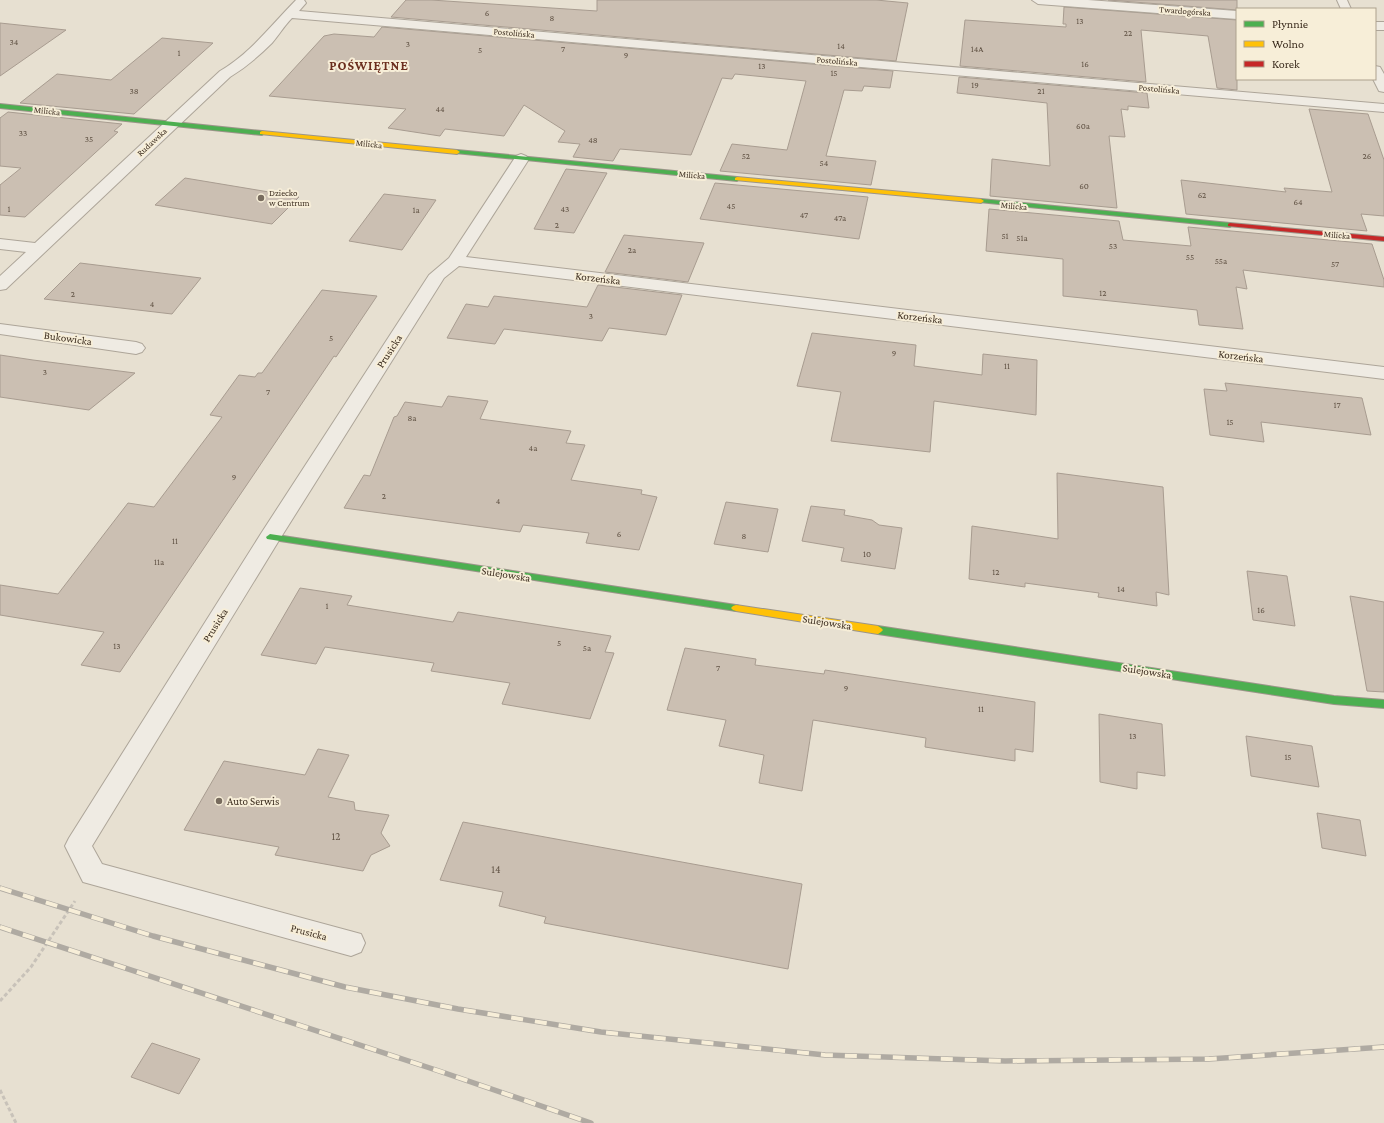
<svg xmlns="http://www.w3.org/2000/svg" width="1384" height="1123" font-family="'Crimson Pro',serif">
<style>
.building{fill:#cbbfb2;stroke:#a89c90}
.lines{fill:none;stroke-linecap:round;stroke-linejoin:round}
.lane-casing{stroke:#ada599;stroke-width:2}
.street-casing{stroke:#ada599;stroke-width:2}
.fast-casing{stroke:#9c958a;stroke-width:2}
.slow-casing{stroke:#9c958a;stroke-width:2}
.jam-casing{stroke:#9c958a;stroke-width:2}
.path{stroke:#c8c2b9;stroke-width:3;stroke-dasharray:4 2.5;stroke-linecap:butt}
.lane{fill:#efebe3;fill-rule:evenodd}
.street{fill:#efebe3;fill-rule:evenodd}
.fast{fill:#4caf50;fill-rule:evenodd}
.slow{fill:#ffc107;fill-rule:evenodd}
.jam{fill:#c62828;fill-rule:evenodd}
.rail-casing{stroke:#afaaa2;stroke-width:5.5}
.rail{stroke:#f7eed8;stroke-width:4;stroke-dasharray:12;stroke-linecap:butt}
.poi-dot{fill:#786c5e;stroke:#f7eed8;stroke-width:1.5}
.labels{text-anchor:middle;stroke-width:4;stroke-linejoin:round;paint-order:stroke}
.far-street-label{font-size:9px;fill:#3d2e20;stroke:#f7eed8}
.number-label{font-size:9px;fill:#605244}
.far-poi-label{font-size:9px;fill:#3d2e20;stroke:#f7eed8;text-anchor:start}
.street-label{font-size:11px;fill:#3d2e20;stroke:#f7eed8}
.poi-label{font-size:11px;fill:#3d2e20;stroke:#f7eed8;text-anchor:start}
.near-number-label{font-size:11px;fill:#605244}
.far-district-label{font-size:13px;font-weight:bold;letter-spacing:1px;fill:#6b2e1e;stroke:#f7eed8}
</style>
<rect width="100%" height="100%" fill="#e7e0d1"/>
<!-- building -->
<g class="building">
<polygon points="406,0 431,0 597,11 597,0 876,0 908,3 896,61 391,17"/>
<polygon points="1108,0 1237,0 1237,10"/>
<polygon points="1064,7 1237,20 1237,90 1217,88 1208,36 1141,30 1146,82 960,66 965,20 1066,27 1066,24 1063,24"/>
<polygon points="0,23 66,30 0,76"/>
<polygon points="382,27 893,71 890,88 864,86 862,91 844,90 826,156 876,161 871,185 720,171 732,144 787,150 806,81 735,74 732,79 722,78 691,155 620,149 613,161 573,157 580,144 558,142 565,131 524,105 504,136 445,129 440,136 388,128 406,109 269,96 324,36 334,34 374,37"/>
<polygon points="162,38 213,43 134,114 20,103 57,74 111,80"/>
<polygon points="959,77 1147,93 1149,108 1128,106 1128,110 1121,109 1125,137 1109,136 1117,208 990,196 992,159 1050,166 1047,103 957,93"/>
<polygon points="1309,109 1368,114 1384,160 1384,216 1361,214 1367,231 1186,214 1181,180 1286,192 1284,188 1332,192"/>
<polygon points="8,112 122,124 114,131 118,132 25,217 0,215 0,185 21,168 0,166 0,118"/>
<polygon points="566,169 607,173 574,233 534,229"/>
<polygon points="185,178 299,197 272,224 155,205"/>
<polygon points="715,183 868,197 859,239 700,219"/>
<polygon points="384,194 436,200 402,250 349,241"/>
<polygon points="989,209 1119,221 1123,240 1191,246 1188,227 1372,244 1384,280 1384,287 1243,270 1247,289 1236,287 1243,329 1199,325 1197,310 1063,296 1063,259 986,251"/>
<polygon points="624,235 704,243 688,282 605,272"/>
<polygon points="80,263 201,278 172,314 44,299"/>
<polygon points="598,285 682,295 666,335 609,328 602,341 504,329 495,344 447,338 466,304 488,307 494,296 587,307"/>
<polygon points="322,290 377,296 336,357 334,356 120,672 81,665 104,632 0,615 0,585 58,594 128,503 154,507 222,417 210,415 239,375 255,377 258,373 262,373"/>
<polygon points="812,333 916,345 914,366 982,375 983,354 1037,360 1036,415 934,401 930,452 831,441 841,392 797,386"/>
<polygon points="0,355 33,360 135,373 89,410 0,397"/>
<polygon points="1225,383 1362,398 1371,435 1261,422 1264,442 1210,435 1204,389 1227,391"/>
<polygon points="448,396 488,401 480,419 571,431 566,443 585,445 571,480 642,490 641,494 657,497 639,550 586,543 589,533 523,525 520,532 344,508 364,475 370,476 394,417 397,416 405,402 442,407"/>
<polygon points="1057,473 1163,487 1169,595 1156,592 1157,606 1098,597 1099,593 1025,583 1025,587 969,579 972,526 1058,539"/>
<polygon points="726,502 778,509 768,552 714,544"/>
<polygon points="811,506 845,510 844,515 872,520 879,525 902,528 895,569 841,561 844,548 802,541"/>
<polygon points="1247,571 1287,576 1295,626 1253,620"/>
<polygon points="300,588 352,596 347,605 453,622 458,612 611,636 605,652 614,653 590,719 502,704 510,683 431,671 434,663 325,647 316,664 261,655"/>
<polygon points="1350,596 1384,602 1384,692 1367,691"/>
<polygon points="685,648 756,659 755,665 824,674 825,670 1035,702 1033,752 1015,749 1015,761 925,747 926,738 813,720 802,791 759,783 764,755 719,746 726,720 667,710"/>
<polygon points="1099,714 1162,724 1165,776 1137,772 1137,789 1100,782"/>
<polygon points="1246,736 1312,746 1319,787 1251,776"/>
<polygon points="318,749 349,755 328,797 354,802 355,810 389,815 381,833 390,846 371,855 363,871 275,855 279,847 184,830 224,761 305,775"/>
<polygon points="1317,813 1360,820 1366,856 1322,848"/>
<polygon points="463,822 802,884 788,969 544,923 546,917 499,906 503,892 440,880"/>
<polygon points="152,1043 200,1059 179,1094 131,1077"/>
</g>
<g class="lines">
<defs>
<polygon id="lane" points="1337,0 1347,0 1351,9 1341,9"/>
<g id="street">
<path d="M 296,0 L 304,0 L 306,3 L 299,11 L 1384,104 L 1384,112 L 292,18 C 284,26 279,35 272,43 C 259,56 246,67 230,77 L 6,289 L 0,290 L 0,276 L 26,252 L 0,249 L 0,239 L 35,243 L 220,71 C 251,53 271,25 296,0 Z"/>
<polygon points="1032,0 1088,0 1237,11 1237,19 1038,4"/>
<rect x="1375" y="22" width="9" height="8"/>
<polygon points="1375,66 1380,67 1384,74 1384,92 1379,91 1373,79 1375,79"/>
<polygon points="521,154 526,156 529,159 466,257 1384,367 1384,379 459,266 444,278 278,542 92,846 102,864 361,934 365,943 361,952 351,956 83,882 65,846 69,838 262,532 429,275 449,258 516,156"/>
<polygon points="0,324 136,342 142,344 145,348 142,352 136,354 0,334"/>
</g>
<g id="fast">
<polygon points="0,104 262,131 265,133 262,135 0,108"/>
<polygon points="457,150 737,177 740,179 737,181 455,153 455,151"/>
<polygon points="981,199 1230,223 1233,225 1230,227 979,202 979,200"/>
<polygon points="270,534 736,605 739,606 741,608 739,610 736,611 267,539 266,537"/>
<polygon points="878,626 1334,696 1384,700 1384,708 1334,704 878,634 875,632 873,630 875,628"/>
</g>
<g id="slow">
<polygon points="262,131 457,150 460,152 457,154 260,134 260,132"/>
<polygon points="737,177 981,199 984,201 981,203 735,180 735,178"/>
<polygon points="736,605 878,626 881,628 883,630 881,632 878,634 736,611 733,610 731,608 733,606"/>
</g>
<polygon id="jam" points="1230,223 1384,237 1384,241 1228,226 1228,224"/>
</defs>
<!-- lane casing -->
<use href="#lane" class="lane-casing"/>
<!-- street casing -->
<use href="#street" class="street-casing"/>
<!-- fast casing -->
<use href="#fast" class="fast-casing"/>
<!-- slow casing -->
<use href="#slow" class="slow-casing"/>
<!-- jam casing -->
<use href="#jam" class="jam-casing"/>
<!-- path -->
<g class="path">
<polyline points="0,1001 31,967 75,901"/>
<polyline points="0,1090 16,1123"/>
</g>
<!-- lane -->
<use href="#lane" class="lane"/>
<!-- street -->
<use href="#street" class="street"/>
<!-- fast -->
<use href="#fast" class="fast"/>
<!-- slow -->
<use href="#slow" class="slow"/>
<!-- jam -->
<use href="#jam" class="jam"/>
<defs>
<g id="rail">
<polyline points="0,888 153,936 345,987 458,1009 601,1032 825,1055 1005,1061 1209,1059 1384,1047"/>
<polyline points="0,927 439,1071 591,1123"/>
</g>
</defs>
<!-- rail casing -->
<use href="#rail" class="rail-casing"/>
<!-- rail -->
<use href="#rail" class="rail"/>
</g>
<!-- markers -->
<g class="poi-dot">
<circle cx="261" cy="198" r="4"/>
<circle cx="219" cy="801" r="4"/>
</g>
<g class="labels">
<!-- far-street labels -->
<g class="far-street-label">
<text transform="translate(1185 11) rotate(4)" y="3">Twardogórska</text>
<text transform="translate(514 33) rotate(5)" y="3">Postolińska</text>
<text transform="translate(837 61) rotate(5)" y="3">Postolińska</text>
<text transform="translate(1159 89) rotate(5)" y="3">Postolińska</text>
<text transform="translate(47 111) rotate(6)" y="3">Milicka</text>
<text transform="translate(152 142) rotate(-43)" y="3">Rudawska</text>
<text transform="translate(369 144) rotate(6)" y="3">Milicka</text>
<text transform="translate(692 175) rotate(5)" y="3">Milicka</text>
<text transform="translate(1014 206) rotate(5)" y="3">Milicka</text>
<text transform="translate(1337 235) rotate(5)" y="3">Milicka</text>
</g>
<!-- number labels -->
<g class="number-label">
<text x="487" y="16">6</text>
<text x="552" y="21">8</text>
<text x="1080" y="24">13</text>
<text x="1128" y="36">22</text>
<text x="14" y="45">34</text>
<text x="408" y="47">3</text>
<text x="841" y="49">14</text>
<text x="563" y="52">7</text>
<text x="977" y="52">14A</text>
<text x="480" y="53">5</text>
<text x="179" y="56">1</text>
<text x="626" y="58">9</text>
<text x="1085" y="67">16</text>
<text x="762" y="69">13</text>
<text x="834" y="76">15</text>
<text x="975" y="88">19</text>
<text x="134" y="94">38</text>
<text x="1041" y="94">21</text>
<text x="440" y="112">44</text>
<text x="1083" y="129">60a</text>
<text x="23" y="136">33</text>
<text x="89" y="142">35</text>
<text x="593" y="143">48</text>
<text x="746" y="159">52</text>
<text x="1367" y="159">26</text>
<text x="824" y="166">54</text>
<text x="1084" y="189">60</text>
<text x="1202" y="198">62</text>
<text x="1298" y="205">64</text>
<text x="731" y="209">45</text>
<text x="9" y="212">1</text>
<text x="565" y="212">43</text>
<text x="416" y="213">1a</text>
<text x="804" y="218">47</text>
<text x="840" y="221">47a</text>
<text x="557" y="228">2</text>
<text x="1005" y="239">51</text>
<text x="1022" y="241">51a</text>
<text x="1113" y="249">53</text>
<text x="632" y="253">2a</text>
<text x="1190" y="260">55</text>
<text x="1221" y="264">55a</text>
<text x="1335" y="267">57</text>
<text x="1103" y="296">12</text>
<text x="73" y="297">2</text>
<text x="152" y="307">4</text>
<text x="591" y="319">3</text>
<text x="331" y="341">5</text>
<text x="894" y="356">9</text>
<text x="1007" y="369">11</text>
<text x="45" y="375">3</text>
<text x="268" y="395">7</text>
<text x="1337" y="408">17</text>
<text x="412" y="421">8a</text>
<text x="1230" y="425">15</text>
<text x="533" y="451">4a</text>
<text x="234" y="480">9</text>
<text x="384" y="499">2</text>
<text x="498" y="504">4</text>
<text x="619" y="537">6</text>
<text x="744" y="539">8</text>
<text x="175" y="544">11</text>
<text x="867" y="557">10</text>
<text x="159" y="565">11a</text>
<text x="996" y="575">12</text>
<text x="1121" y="592">14</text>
<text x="327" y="609">1</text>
<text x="1261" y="613">16</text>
<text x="559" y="646">5</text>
<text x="117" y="649">13</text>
<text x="587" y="651">5a</text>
<text x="718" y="671">7</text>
<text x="846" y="691">9</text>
<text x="981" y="712">11</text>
<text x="1133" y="739">13</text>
<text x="1288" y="760">15</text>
</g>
<!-- far-poi labels -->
<g class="far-poi-label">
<text x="269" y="196">Dziecko<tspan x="269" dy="10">w Centrum</tspan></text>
</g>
<!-- street labels -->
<g class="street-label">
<text transform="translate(598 278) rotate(7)" y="4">Korzeńska</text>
<text transform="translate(920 317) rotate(7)" y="4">Korzeńska</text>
<text transform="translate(68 338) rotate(8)" y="4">Bukowicka</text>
<text transform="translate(389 351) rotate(-57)" y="4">Prusicka</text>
<text transform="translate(1241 356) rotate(7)" y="4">Korzeńska</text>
<text transform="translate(506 574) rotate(9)" y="4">Sulejowska</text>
<text transform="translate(827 622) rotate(9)" y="4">Sulejowska</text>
<text transform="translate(215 625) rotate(-58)" y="4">Prusicka</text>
<text transform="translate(1147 671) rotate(9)" y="4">Sulejowska</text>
<text transform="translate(309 932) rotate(15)" y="4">Prusicka</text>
</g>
<!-- poi labels -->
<g class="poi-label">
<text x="227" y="805">Auto Serwis</text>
</g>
<!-- near-number labels -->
<g class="near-number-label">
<text x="336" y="840">12</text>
<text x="496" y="873">14</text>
</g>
<!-- far-district labels -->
<g class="far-district-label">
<text x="369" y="70">POŚWIĘTNE</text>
</g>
</g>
<!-- legend -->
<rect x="1236" y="8" width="140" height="72" fill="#f7eed8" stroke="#ada18e"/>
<rect x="1244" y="21" width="20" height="6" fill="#4caf50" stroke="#ada18e"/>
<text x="1272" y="28" font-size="12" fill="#3d2e20">Płynnie</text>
<rect x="1244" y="41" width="20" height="6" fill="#ffc107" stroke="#ada18e"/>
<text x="1272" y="48" font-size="12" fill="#3d2e20">Wolno</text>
<rect x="1244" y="61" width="20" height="6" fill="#c62828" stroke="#ada18e"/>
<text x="1272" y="68" font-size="12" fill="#3d2e20">Korek</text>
</svg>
